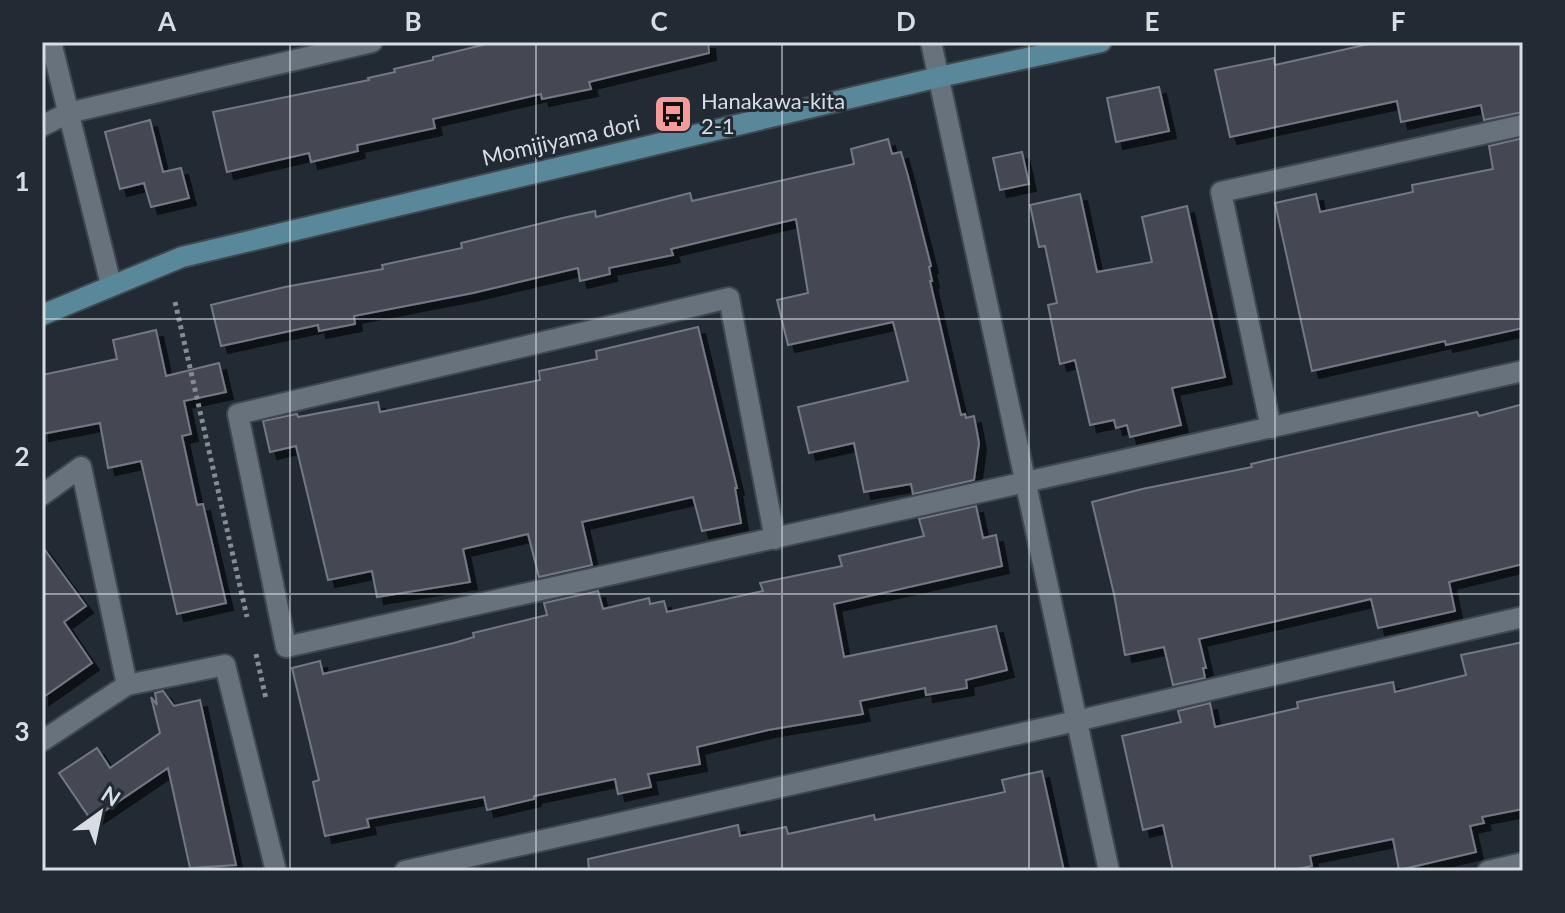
<svg xmlns="http://www.w3.org/2000/svg" width="1565" height="913" font-family="Lato,sans-serif">
<style>
.building{fill:#444753;stroke:#747785;stroke-width:2;filter:url(#shadow)}
.lines{fill:none;stroke-linecap:round;stroke-linejoin:round}
.street-casing{stroke:#40484f;stroke-width:24}
.secondary-casing{stroke:#40484f;stroke-width:24}
.path{stroke:#858c93;stroke-width:5;stroke-dasharray:4 4;stroke-linecap:butt}
.street{stroke:#67727c;stroke-width:20}
.secondary{stroke:#59889b;stroke-width:20}
.grid{fill:none;stroke:#d7dde3;stroke-width:2;stroke-opacity:0.55}
.labels{text-anchor:middle;stroke-width:6;stroke-linejoin:round;paint-order:stroke}
.poi-label{font-size:22px;fill:#d7dde3;stroke:#222a34;text-anchor:start}
.street-label{font-size:22px;fill:#d7dde3;stroke:#222a34}
.neatline{fill:none;stroke:#d7dde3;stroke-width:3}
.grid-label{font-size:26px;text-anchor:middle;font-weight:bold;fill:#d7dde3}
</style>
<defs>
<filter id="shadow"><feDropShadow dx="7" dy="7" stdDeviation="0" flood-color="#0009"/></filter>
</defs>
<rect width="100%" height="100%" fill="#222a34"/>
<!-- building -->
<g class="building">
<polygon points="495,42 708,42 709,53 589,82 591,89 542,99 541,94 433,119 435,128 357,145 358,151 311,162 309,153 227,172 213,112 369,80 368,78 395,72 394,69 433,60 433,57"/>
<polygon points="1378,42 1523,42 1523,112 1484,120 1481,105 1401,122 1397,101 1230,137 1215,70 1274,58 1275,65"/>
<polygon points="1159,87 1169,131 1116,142 1107,98"/>
<polygon points="150,120 163,172 181,168 189,198 151,207 144,183 120,189 105,132"/>
<polygon points="1523,138 1523,328 1446,345 1445,341 1312,371 1275,203 1316,194 1320,212 1413,192 1412,185 1493,169 1489,146"/>
<polygon points="888,139 892,154 901,152 908,176 931,266 929,267 932,281 930,281 961,415 965,414 966,418 974,416 979,443 974,480 913,494 911,484 864,492 854,443 809,453 798,407 908,381 893,322 788,345 777,300 808,293 796,219 671,249 673,255 609,268 610,274 580,281 578,268 473,293 354,316 355,324 319,331 318,325 221,346 211,305 285,287 383,269 382,265 462,248 461,243 567,217 595,211 596,217 690,193 692,201 854,164 851,149"/>
<polygon points="1022,152 1029,184 1000,190 993,158"/>
<polygon points="1080,194 1097,272 1152,262 1142,217 1187,206 1225,377 1172,388 1181,425 1130,437 1127,425 1116,428 1114,420 1090,425 1075,360 1060,364 1048,305 1057,303 1045,246 1039,247 1030,205"/>
<polygon points="698,327 737,488 735,488 741,523 702,531 693,497 582,522 592,565 539,577 528,534 463,549 470,582 377,597 372,571 328,580 296,446 270,452 263,421 297,414 298,417 378,402 380,412 540,380 539,371 597,359 596,351"/>
<polygon points="156,330 166,376 219,363 226,392 184,401 191,434 182,436 197,505 203,504 226,603 177,614 141,461 108,468 100,423 42,434 42,375 117,359 113,340"/>
<polygon points="1523,404 1523,564 1449,582 1455,611 1378,628 1371,599 1199,639 1206,668 1203,668 1205,678 1173,685 1164,647 1125,655 1114,594 1092,502 1142,489 1252,467 1251,464 1397,430 1477,412 1479,416"/>
<polygon points="976,506 983,538 996,535 1002,566 834,604 844,657 996,626 1007,670 966,680 967,688 926,695 925,688 860,701 863,714 768,730 697,747 700,764 648,774 651,787 618,794 615,779 534,796 534,799 487,810 484,797 367,819 369,827 325,836 313,782 319,780 292,668 320,661 323,674 454,643 474,637 473,633 547,615 544,603 598,591 603,609 649,598 650,604 664,601 667,612 763,591 760,583 842,566 839,556 924,536 919,519"/>
<polygon points="42,546 86,606 64,622 92,663 42,698"/>
<polygon points="1523,642 1523,809 1482,817 1484,823 1470,826 1476,852 1399,870 1393,839 1310,856 1312,866 1287,871 1173,871 1163,825 1143,830 1122,736 1181,722 1178,711 1210,703 1215,727 1298,708 1297,702 1393,682 1395,692 1466,675 1461,655"/>
<polygon points="163,691 174,706 200,700 236,865 190,868 168,768 91,820 59,773 97,748 110,768 160,733 151,697 157,705 155,693"/>
<polygon points="1042,771 1064,871 589,871 588,859 738,825 740,836 786,827 788,834 874,815 875,820 1005,792 1002,780"/>
</g>
<g class="lines">
<defs>
<g id="street">
<polyline points="51,42 111,285"/>
<polyline points="931,42 1109,871"/>
<polyline points="42,126 68,113 372,42"/>
<polyline points="1271,428 1221,192 1523,125"/>
<polyline points="42,495 81,467 127,685"/>
<polyline points="775,539 729,298 238,414 286,647 1523,371"/>
<polyline points="42,741 127,685 225,665 276,871"/>
<polyline points="405,871 1076,721 1523,617"/>
<polyline points="1488,871 1523,863"/>
</g>
<polyline id="secondary" points="42,315 182,257 939,77 1101,42"/>
</defs>
<!-- street casing -->
<use href="#street" class="street-casing"/>
<!-- secondary casing -->
<use href="#secondary" class="secondary-casing"/>
<!-- path -->
<g class="path">
<polyline points="175,302 247,617"/>
<polyline points="256,654 266,699"/>
</g>
<!-- street -->
<use href="#street" class="street"/>
<!-- secondary -->
<use href="#secondary" class="secondary"/>
</g>
<!-- grid -->
<path class="grid" d="M 290,42 L 290,871M 536,42 L 536,871M 782,42 L 782,871M 1029,42 L 1029,871M 1275,42 L 1275,871M 42,319 L 1523,319M 42,594 L 1523,594"/>
<!-- icons -->
<defs>
<symbol id="bus-square" viewBox="-11 -11 22 22"><rect x="-9" y="-9" width="18" height="18" rx="4" fill="#f59b9a" stroke="#222a34"/><path d="M-5-6H5V4H4V6H2V4H-2V6H-4V4H-5ZM-3.5-4V0h7V-4ZM-3.5 1.2v1.5H-2V1.2ZM2 1.2v1.5H3.5V1.2Z" fill="#111"/></symbol>
</defs>
<g fill-rule="evenodd">
<use href="#bus-square" x="651" y="92" width="44" height="44"/>
</g>
<g class="labels">
<!-- poi labels -->
<g class="poi-label">
<text x="701" y="109">Hanakawa-kita<tspan x="701" dy="25">2-1</tspan></text>
</g>
<!-- street labels -->
<g class="street-label">
<text transform="translate(561 140) rotate(-13)" y="8">Momijiyama dori</text>
</g>
</g>
<!-- border -->
<rect width="1565" height="913" fill="none" stroke="#222a34" stroke-width="88"/>
<!-- north arrow -->
<g transform="translate(100 813) rotate(33)" stroke="#222a34" stroke-width="6" paint-order="stroke">
<path d="M0-6L14 30L0 20L-14 30Z" fill="#d7dde3"/>
<text y="-12" font-size="22" font-weight="bold" text-anchor="middle" fill="#d7dde3">N</text>
</g>
<rect x="44" y="44" width="1477" height="825" class="neatline"/>
<g class="grid-label">
<text x="167" y="31">A</text>
<text x="413" y="31">B</text>
<text x="659" y="31">C</text>
<text x="906" y="31">D</text>
<text x="1152" y="31">E</text>
<text x="1398" y="31">F</text>
<text x="22" y="191">1</text>
<text x="22" y="466">2</text>
<text x="22" y="741">3</text>
</g>
</svg>
